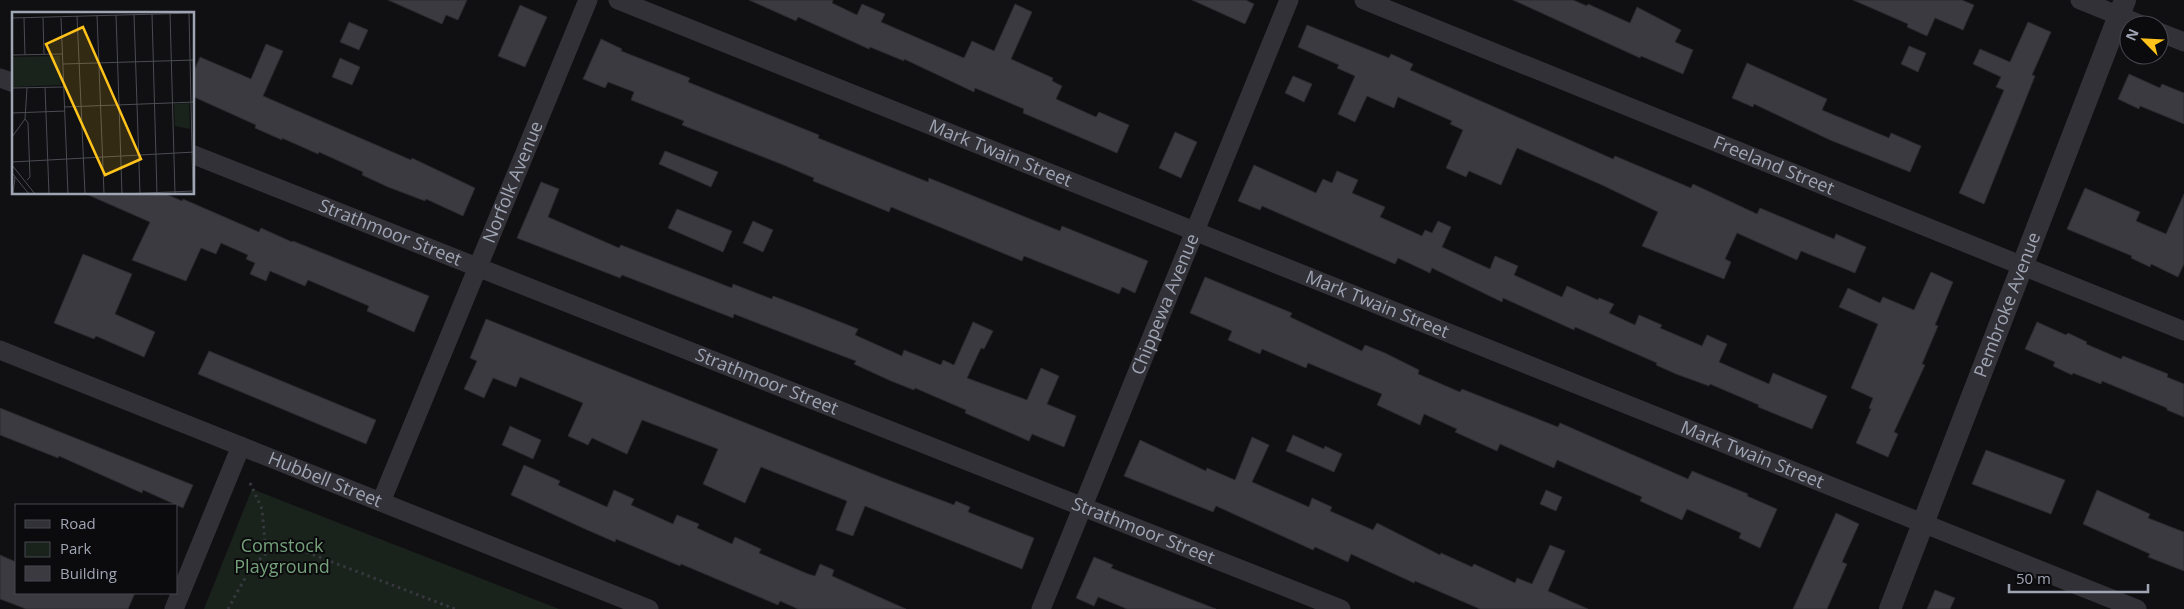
<svg xmlns="http://www.w3.org/2000/svg" width="2184" height="609" font-family="'Open Sans',sans-serif">
  <rect width="100%" height="100%" fill="#101012"/>
  <path fill="#1a221c" d="M252,489L559,609H204Z"/>
  <g fill="#3a3a40" stroke="#2a2a2e">
    <path d="M388,0H467L458,20L446,15L442,24Z"/>
    <path d="M749,0H833L832,3L857,15L862,4L885,14L881,22L964,58L972,41L994,51L1015,4L1032,12L1011,59L1053,78L1052,81L1062,86L1056,99L1096,117L1099,112L1129,125L1117,153L1023,113L1024,109L975,88L974,92L904,59V61L870,47L869,49L798,17L796,21Z"/>
    <path d="M1192,0H1246L1254,4L1245,24Z"/>
    <path d="M1513,0H1573L1587,6L1588,4L1630,23L1637,7L1681,30L1675,42L1693,50L1683,74L1641,56L1640,58Z"/>
    <path d="M1853,0H1962L1974,5L1963,30L1935,18L1927,36L1907,27L1908,24Z"/>
    <path d="M520,5L547,17L525,67L498,56Z"/>
    <path d="M349,22L368,30L359,50L340,42Z"/>
    <path d="M2028,22L2051,32L2032,75L2035,76L1984,204L1959,193L2004,90L1996,87L2001,77L1973,64L1980,49L2010,62Z"/>
    <path d="M1307,25L1389,58L1391,54L1413,64L1410,70L1613,159L1615,156L1691,188L1693,184L1757,214L1760,208L1834,239L1836,234L1866,247L1855,273L1801,251L1797,260L1737,233L1725,259L1731,262L1724,279L1642,246L1658,212L1602,185L1517,148L1501,185L1469,171L1466,177L1446,168L1463,130L1450,124L1452,121L1398,97L1394,108L1367,96L1355,122L1338,114L1355,76L1337,68L1339,65L1298,47Z"/>
    <path d="M601,39L622,49L621,51L690,78L688,82L819,135L818,138L928,182L929,178L1060,231L1062,226L1148,261L1135,293L1122,287L1119,294L1024,256L1022,261L891,207L889,212L813,181L814,178L781,164L682,125L684,121L631,100L634,92L608,82L605,88L583,79Z"/>
    <path d="M266,44L283,51L263,96L411,160L412,158L475,188L463,216L426,199L425,201L388,187L362,175L363,172L319,152L318,154L282,138V140L255,128L256,125L194,97V71L200,57L251,79Z"/>
    <path d="M1909,46L1926,53L1918,72L1901,64Z"/>
    <path d="M340,58L360,67L352,85L332,77Z"/>
    <path d="M1747,63L1827,99L1822,110L1889,138L1891,133L1921,146L1910,172L1830,140L1754,104L1753,107L1732,98Z"/>
    <path d="M2129,74L2160,88L2162,84L2184,93V124L2140,106L2139,109L2118,99Z"/>
    <path d="M1293,76L1312,84L1304,102L1285,93Z"/>
    <path d="M1175,132L1197,142L1181,178L1159,168Z"/>
    <path d="M665,151L718,172L711,187L659,164Z"/>
    <path d="M1254,165L1316,193L1323,179L1332,183L1337,171L1358,180L1352,193L1385,207L1380,217L1422,236L1425,230L1432,233L1438,221L1451,227L1442,247L1490,269L1495,256L1518,266L1514,275L1562,297L1567,286L1598,300L1599,298L1614,304L1609,313L1635,325L1639,315L1662,325L1660,328L1702,346L1707,335L1727,344L1719,362L1769,384L1773,373L1827,396L1812,429L1758,407L1759,405L1710,384L1709,386L1676,374L1656,365L1657,363L1575,327L1574,330L1503,298L1502,302L1432,268L1430,273L1398,258L1395,264L1262,206L1260,210L1238,201Z"/>
    <path d="M541,182L559,189L548,217L619,248L621,245L732,288L733,284L772,299L773,296L810,310L858,329L855,335L902,356L904,350L941,365L943,360L954,365L973,322L993,331L984,349L981,348L967,378L1027,400L1041,368L1059,376L1047,404L1076,416L1064,447L1032,434L1029,441L965,413L966,410L915,388L914,390L891,381L854,364L856,361L819,347L734,314L733,318L622,275L620,278L517,238Z"/>
    <path d="M2085,188L2140,212L2136,221L2166,234L2184,194V264L2178,277L2151,264L2150,267L2131,258L2132,256L2067,229Z"/>
    <path d="M86,194H166L182,201L183,199L259,232L261,228L292,242L293,241L429,296L414,332L367,311L369,306L308,280L305,286L270,271L266,281L250,274L255,263L246,259L248,255L221,243L216,254L201,248L186,281L132,260L150,222Z"/>
    <path d="M677,209L732,231L723,252L668,228Z"/>
    <path d="M753,221L773,230L763,252L743,243Z"/>
    <path d="M83,254L132,274L115,314L155,332L144,357L96,336L94,339L54,323Z"/>
    <path d="M1931,272L1953,282L1935,325L1938,326L1922,364L1925,365L1894,432L1898,434L1888,457L1856,443L1871,409L1869,408L1873,398L1851,388L1878,324L1839,307L1848,288L1880,303L1883,297L1914,310Z"/>
    <path d="M1205,277L1292,313L1290,317L1362,351L1365,345L1385,353L1419,370L1418,374L1460,392L1462,389L1558,427L1560,423L1688,479L1692,471L1748,494L1747,496L1777,509L1760,548L1739,538L1741,533L1687,509L1682,520L1640,501L1642,497L1557,460L1554,468L1500,444L1497,451L1455,432L1457,429L1424,414L1420,425L1377,405L1382,394L1308,363L1306,368L1262,349L1260,354L1228,340L1232,331L1190,313Z"/>
    <path d="M486,319L883,478L954,505L956,501L970,507L968,512L1034,538L1022,569L865,506L853,536L836,530L847,501L761,467L745,503L703,484L718,449L642,420L627,454L592,438L588,445L568,436L583,403L520,377L516,387L493,378L484,398L464,389L477,361L470,358Z"/>
    <path d="M2037,322L2066,335L2068,333L2087,342L2086,344L2121,359L2123,356L2168,374L2167,377L2184,384V417L2167,410V408L2102,381L2101,384L2073,373L2072,375L2053,366L2055,362L2025,349Z"/>
    <path d="M209,351L376,420L366,444L198,374Z"/>
    <path d="M0,408L193,485L183,508L143,490L142,493L59,456L58,458L0,435Z"/>
    <path d="M510,426L541,440L533,459L502,445Z"/>
    <path d="M1293,435L1324,449L1325,446L1342,454L1334,472L1286,451Z"/>
    <path d="M1252,437L1269,445L1252,482L1309,507L1312,498L1332,507L1330,511L1373,530L1377,523L1440,555L1441,553L1472,567L1474,564L1515,583L1517,578L1532,584L1550,545L1565,551L1548,591L1588,609H1480L1415,581L1414,583L1351,554L1348,562L1315,547L1313,550L1216,506L1213,512L1124,476L1140,440L1206,471L1207,468L1235,480Z"/>
    <path d="M1986,450L2065,480L2051,514L1972,484Z"/>
    <path d="M524,465L560,481L558,485L607,507L614,490L634,499L631,505L673,524L677,515L699,524L697,528L732,544L735,537L761,549L759,553L808,574L815,576L820,564L834,570L832,576L906,609H798L780,601L778,605L681,564L680,566L616,539L615,542L585,529L511,495Z"/>
    <path d="M1546,490L1562,497L1556,511L1540,504Z"/>
    <path d="M2097,490L2150,514L2148,518L2184,532V571L2148,557L2150,554L2083,524Z"/>
    <path d="M1836,513L1859,524L1842,562L1847,564L1827,609H1793Z"/>
    <path d="M0,555L16,562V593H135L128,609H26L0,599Z"/>
    <path d="M1094,557L1113,565L1111,568L1216,609H1127L1098,597L1094,606L1076,598Z"/>
    <path d="M1935,590L1955,598L1950,609H1927Z"/>
  </g>
  <g fill="none" stroke-linecap="round" stroke-linejoin="round">
    <g stroke="#37383e" stroke-width="3" stroke-dasharray="2.5 4" stroke-linecap="butt">
      <path d="M250,483L262,509L266,554"/>
      <path d="M228,609C240,588 258,545 287,547C293,548 300,551 306,552L455,609"/>
    </g>
    <g stroke="#313137" stroke-width="19">
      <path id="s1" d="M618,0L2137,609"/>
      <path id="s2" d="M1364,0L2184,331"/>
      <path d="M2080,0L2142,25"/>
      <path d="M2159,32L2184,42"/>
      <path d="M0,78L14,83"/>
      <path id="s3" d="M194,155L1341,609"/>
      <path id="s4" d="M0,350L649,609"/>
      <path id="s5" d="M381,502L588,0"/>
      <path d="M174,609L241,446"/>
      <path id="s6" d="M1041,609L1289,0"/>
    </g>
    <path stroke="#313137" stroke-width="22" id="s7" d="M1890,609L2125,0"/>
  </g>
  <g text-anchor="middle" stroke-width="4" stroke-linejoin="round" paint-order="stroke">
    <g font-size="18" fill="#a0a5b4" stroke="#0b0b0d">
      <text dy="6" stroke="none"><textPath href="#s1" startOffset="412">Mark Twain Street</textPath></text>
      <text dy="6" stroke="none"><textPath href="#s2" startOffset="442">Freeland Street</textPath></text>
      <text dy="6" stroke="none"><textPath href="#s5" startOffset="346">Norfolk Avenue</textPath></text>
      <text dy="6" stroke="none"><textPath href="#s3" startOffset="211">Strathmoor Street</textPath></text>
      <text dy="6" stroke="none"><textPath href="#s1" startOffset="818">Mark Twain Street</textPath></text>
      <text dy="6" stroke="none"><textPath href="#s6" startOffset="329">Chippewa Avenue</textPath></text>
      <text dy="6" stroke="none"><textPath href="#s7" startOffset="326">Pembroke Avenue</textPath></text>
      <text dy="6" stroke="none"><textPath href="#s3" startOffset="616">Strathmoor Street</textPath></text>
      <text dy="6" stroke="none"><textPath href="#s1" startOffset="1222">Mark Twain Street</textPath></text>
      <text dy="6" stroke="none"><textPath href="#s4" startOffset="350">Hubbell Street</textPath></text>
      <text dy="6" stroke="none"><textPath href="#s3" startOffset="1021">Strathmoor Street</textPath></text>
    </g>
    <g font-size="18" fill="#75a17b" stroke="#0b0b0d">
      <text x="282" y="552">Comstock<tspan x="282" dy="21">Playground</tspan></text>
    </g>
  </g>
  <g transform="translate(12 12)">
    <rect width="182" height="182" fill="#101012"/>
    <path d="M48,44L49,73L0,75V45ZM177,91L178,117L163,114L162,92Z" fill="#1a221c"/>
    <path fill="none" stroke="#4a4c53" stroke-width="1" d="M158,1L163,182M177,1L181,182M140,2L145,182M85,3L92,182M104,3L110,182M122,3L128,182M65,4L73,182M0,6L183,1M12,6L13,43M31,6L32,42M49,6L56,182M0,43L50,42M51,52L183,48M33,75L37,182M0,76L52,75M15,76L13,107L16,111L18,165L15,168M52,95L183,90M0,101L53,99M0,125L13,107M0,150L183,140M0,153L23,182M0,161L17,182M1,182L3,165M109,182L182,179"/>
    <path fill="#ffc31b" fill-opacity="0.15" stroke="#ffc31b" stroke-width="2.5" d="M71,15L129,147L93,163L34,32Z"/>
    <rect width="182" height="182" fill="none" stroke="#a0a5b4" stroke-width="2.5"/>
  </g>
  <rect x="15" y="504" width="162" height="90" fill="#0b0b0d" stroke="#474950"/>
  <rect x="25" y="520" width="25" height="8" fill="#313137" stroke="#474950"/>
  <text x="60" y="529" font-size="15" fill="#a0a5b4">Road</text>
  <rect x="25" y="542" width="25" height="15" fill="#1a221c" stroke="#474950"/>
  <text x="60" y="554" font-size="15" fill="#a0a5b4">Park</text>
  <rect x="25" y="566" width="25" height="15" fill="#3a3a40" stroke="#474950"/>
  <text x="60" y="579" font-size="15" fill="#a0a5b4">Building</text>
  <g transform="translate(2144 40) rotate(294)"><circle r="24" fill="#0b0b0d" stroke="#474950"/>
  <path d="M0-4L9 19L0 12L-9 19Z" fill="#ffc31b"/>
  <text y="-8" font-size="14" font-weight="bold" text-anchor="middle" fill="#a0a5b4">N</text>
  </g>
  <path d="M2009 584v8h139v-8" fill="none" stroke="#a0a5b4" stroke-width="2.5"/>
  <text x="2016" y="584" font-size="15" fill="#a0a5b4" stroke="#0b0b0d" stroke-width="4" paint-order="stroke">50 m</text>
</svg>
